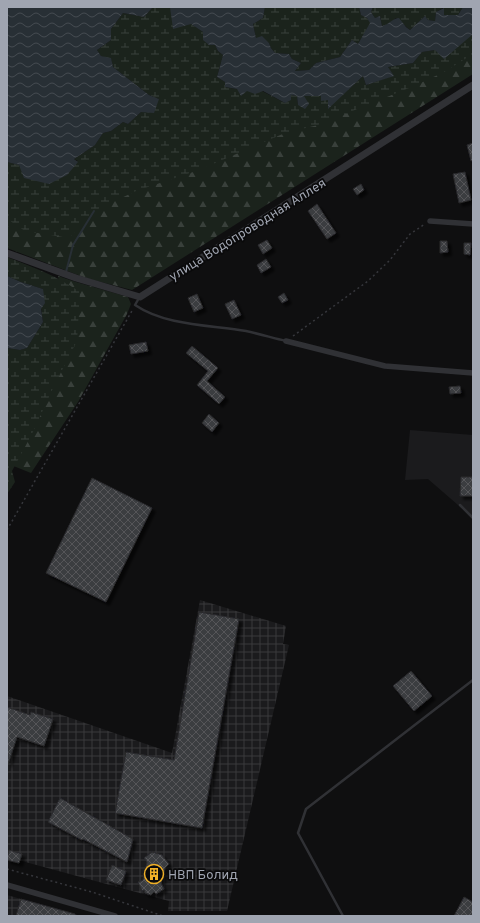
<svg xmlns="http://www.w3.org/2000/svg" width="480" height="923" font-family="Overpass,sans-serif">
  <defs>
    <pattern id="industrial-grid" width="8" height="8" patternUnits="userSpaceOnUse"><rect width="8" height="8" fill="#1b1b1d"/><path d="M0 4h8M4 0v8" fill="none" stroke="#39393b"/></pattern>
    <pattern id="forest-firs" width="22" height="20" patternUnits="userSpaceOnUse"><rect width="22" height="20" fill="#1b231c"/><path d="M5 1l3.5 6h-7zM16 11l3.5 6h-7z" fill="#39403b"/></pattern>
    <pattern id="wetland-marsh" width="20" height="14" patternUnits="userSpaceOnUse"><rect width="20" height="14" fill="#1b231c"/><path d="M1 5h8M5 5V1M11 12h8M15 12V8" fill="none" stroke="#39403b"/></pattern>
    <pattern id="water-waves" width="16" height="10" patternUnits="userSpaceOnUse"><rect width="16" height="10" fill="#282f35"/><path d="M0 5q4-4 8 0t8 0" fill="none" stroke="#444a50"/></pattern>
    <pattern id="building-cross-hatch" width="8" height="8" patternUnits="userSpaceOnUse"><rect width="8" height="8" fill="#3b3c40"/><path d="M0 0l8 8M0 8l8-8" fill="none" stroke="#545559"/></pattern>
    <filter id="shadow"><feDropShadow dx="3.5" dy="3.5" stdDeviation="1" flood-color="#0009"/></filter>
  </defs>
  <rect width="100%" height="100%" fill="#0f0f10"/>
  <path fill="#1b1b1d" d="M410,430L473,435V518L428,479L405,480Z"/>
  <g fill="url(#industrial-grid)">
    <path d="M200,600L286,626L283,644L289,645L227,911H168L169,901L7,857V696L172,753Z"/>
    <path d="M7,895L21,899L81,916H7Z"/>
  </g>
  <g fill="url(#forest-firs)">
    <path d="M473,47V74L132,290L86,278L7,248V208L119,175Z"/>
    <path d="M58,276L76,282L128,297L131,304L127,314L78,402L31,473L11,465L66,332Z"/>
  </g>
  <g fill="url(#wetland-marsh)">
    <path d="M153,7H170L172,11L203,32L204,40L209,45H215L218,51L223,55L217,77L225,82V87L247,91H262L285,103L291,95L297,96L298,105L303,96H321L328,100V108L363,76L366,85L393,76L388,67L413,63L422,52L435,50L473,34V54L444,72L414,86L318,125L285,133L199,170L136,191L94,211L69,238L25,231L7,219V162L19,165L78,161L74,159L95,145L103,133L111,131L123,122L128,124L141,112L159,99L149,95L113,67L111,59L101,56L97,50L111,40V29L123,13L144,17Z"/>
    <path d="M265,7H359L361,15L367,18L371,23L358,44L352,40L340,57L316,63L309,70L295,71L301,63L292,59L289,54L275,53L271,48L269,43L256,38L253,24L263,18Z"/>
    <path d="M373,7H463L458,15H444L443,8L436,12L435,21L428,20L425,16L410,30L396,18L389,24L382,26L380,16L375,18L371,12Z"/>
    <path d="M7,257C35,268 55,275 80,292L77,341L54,386L32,434L12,471L15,482L7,494V348L20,350L27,348L43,322L41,308L43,289L21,282L7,276Z"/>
  </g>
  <g fill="url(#water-waves)">
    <path d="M7,7H153L144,17L123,13L111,29V40L97,50L101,56L111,58L113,67L149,95L159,99L154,113L141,112L128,124L123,122L111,131L103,133L95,145L74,159L78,162L67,175L49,184L24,178L19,165L7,162Z"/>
    <path d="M170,7H265L263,18L253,24L256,38L262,36L269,43L271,48L275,53L289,54L292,59L301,63L295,71L309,70L316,63L340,57L352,40L358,44L370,23L367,18L361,15L359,7H373L371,12L375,18L380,16L382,26C390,24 393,18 399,18L406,27L410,30L425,16L428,20L435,21L436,12L444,8V15H458L463,7H473V34L444,59L435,50L422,52L413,63L388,67L394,76L366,85L363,76L328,109V100L321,101V96H304L309,104L305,109L298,105L297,96L291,95V100L285,103L263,91L255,94L247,91L241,96L237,89L225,87V82L217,77L223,55L218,51L215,45H209L203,40V32L191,24L173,29Z"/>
    <path d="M7,276L21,282L43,289L45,303L41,309L43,322L27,348L20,350L7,348Z"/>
  </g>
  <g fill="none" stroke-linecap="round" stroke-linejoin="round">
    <path stroke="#282f35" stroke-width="2" d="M66,272L73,245L94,211"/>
  </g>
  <g fill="url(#building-cross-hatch)" stroke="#29292c" filter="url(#shadow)">
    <path d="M473,143V160L471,161L467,145Z"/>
    <path d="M465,172L471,200L459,203L453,174Z"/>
    <path d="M361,184L364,190L357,195L353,189Z"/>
    <path d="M317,204L336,233L327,239L308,211Z"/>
    <path d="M267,240L272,248L263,254L258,245Z"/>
    <path d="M440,241H447L448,252L440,253Z"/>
    <path d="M464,243H471L470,255L464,254Z"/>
    <path d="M266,259L271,267L261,273L257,265Z"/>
    <path d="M284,293L288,300L282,303L278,297Z"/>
    <path d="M197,294L203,308L194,312L188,298Z"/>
    <path d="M234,300L241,315L232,319L225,304Z"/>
    <path d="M146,342L148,351L131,354L129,345Z"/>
    <path d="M192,346L218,368L207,381L225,397L219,404L197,385L208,371L186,353Z"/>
    <path d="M460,386L461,393L450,394L449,387Z"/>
    <path d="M209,414L219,423L212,432L202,423Z"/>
    <path d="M461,477H473V496H460Z"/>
    <path d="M92,478L152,508L106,602L46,573Z"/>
    <path d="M199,612L239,619L202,828L115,813L126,752L174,760Z"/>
    <path d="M411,671L432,696L414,711L393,686Z"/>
    <path d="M7,707L30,715L31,712L53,719L44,746L17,737L8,764Z"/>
    <path d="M60,798L133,839L127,862L83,839L82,840L48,822Z"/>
    <path d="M9,850L22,854L19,863L7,860Z"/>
    <path d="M152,852L162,855L169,864L165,868L161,883L164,889L156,894L154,892L151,895L145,893L144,890L142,891L138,882L143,880L147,862L144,858Z"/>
    <path d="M112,865L126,871L121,885L106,880Z"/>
    <path d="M464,897L473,902V916H454Z"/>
    <path d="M21,899L75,914V916H16Z"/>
  </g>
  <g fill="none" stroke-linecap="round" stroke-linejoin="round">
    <g stroke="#36373c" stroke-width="1.5" stroke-dasharray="2 3" stroke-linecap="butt">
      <path d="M293,336L368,281L390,260L410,234L425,224"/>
      <path d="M7,530L133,309"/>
      <path d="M7,869L92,892L163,916"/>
    </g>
    <g stroke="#303135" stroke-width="2.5">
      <path d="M139,298L135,305C166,326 211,325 246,331C260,334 273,338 286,341"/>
      <path d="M460,505L473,518"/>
      <path d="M343,916L298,833L306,809L473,680"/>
    </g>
    <g stroke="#303135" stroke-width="5.5">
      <path d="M430,221L473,224"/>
      <path d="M286,341L385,366L473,373"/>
      <path d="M7,885L115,916"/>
    </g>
    <path stroke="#303135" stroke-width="7" d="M7,253L76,278L140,297L473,85"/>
  </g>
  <defs>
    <symbol id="building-ring" viewBox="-11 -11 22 22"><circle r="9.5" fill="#0a0a0b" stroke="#f0b027" stroke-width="1.5"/><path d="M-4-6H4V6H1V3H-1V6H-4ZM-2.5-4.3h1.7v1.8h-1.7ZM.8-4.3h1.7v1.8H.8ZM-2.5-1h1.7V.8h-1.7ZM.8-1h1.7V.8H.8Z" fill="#f0b027"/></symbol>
  </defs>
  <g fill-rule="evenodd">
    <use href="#building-ring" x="143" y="863" width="22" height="22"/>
  </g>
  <g text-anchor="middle" stroke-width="3.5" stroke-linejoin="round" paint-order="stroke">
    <g font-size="13" fill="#a0a5b1" stroke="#0a0a0b">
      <text transform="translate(247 229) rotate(-32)" y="5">улица Водопроводная Аллея</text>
    </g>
    <g font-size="13" fill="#a0a5b1" stroke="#0a0a0b" text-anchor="start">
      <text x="168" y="879">НВП Болид</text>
    </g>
  </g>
  <rect width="480" height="923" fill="none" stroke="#a0a5b1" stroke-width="16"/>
</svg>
